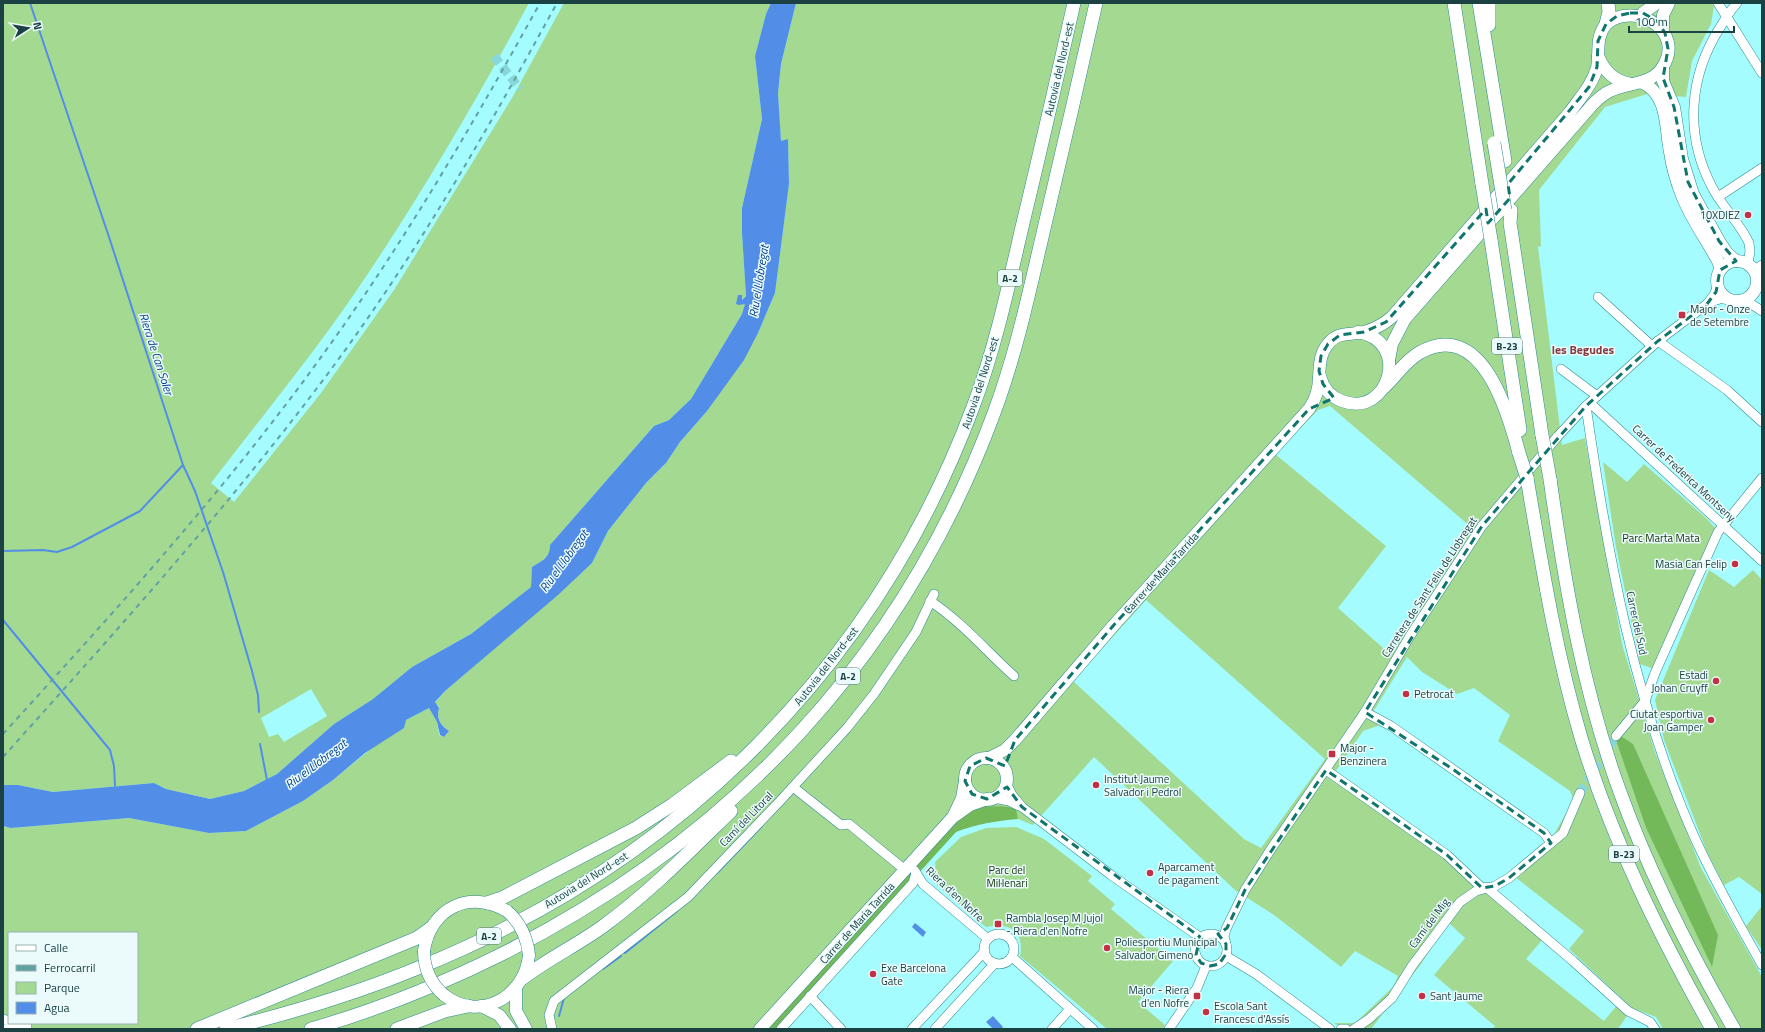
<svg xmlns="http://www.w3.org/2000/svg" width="1765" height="1032" font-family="'Titillium Web',sans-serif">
  <rect width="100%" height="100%" fill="#a4fcfe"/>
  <g fill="#a4d992" fill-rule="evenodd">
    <path d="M3,3H529C478,97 425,189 365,278C318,349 263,415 211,483L234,502L321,393L394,290L512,98L564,3H771L766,14L755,56L762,119L742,208V233L746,296L736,304H746L742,314L691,399L669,420L654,426L550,545C550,558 542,561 532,567L531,587L471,634L412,667L373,699L334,724L277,774L244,791L210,799L166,789L154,783L53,792L18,785H3ZM311,689L327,716L284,742L278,734L269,737L261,718Z"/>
    <path d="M796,3H1711L1714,6L1711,24L1692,61L1686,97L1647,94L1605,107L1539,190L1541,246L1538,247L1562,445L1585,438L1622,644L1655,752L1701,868L1762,977V1029H1663L1656,1017L1632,1008L1569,949L1584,931L1515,877L1489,893L1542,940L1526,959L1604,1021L1617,1005L1629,1013L1618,1029H1493L1495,1026L1434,975L1465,938L1448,922L1421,964L1371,1029H1343L1334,1023H1355L1393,987L1398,976L1355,951L1341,967L1274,915L1235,890L1094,757L1033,825L1018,819L1016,810C1002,805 991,808 976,805L766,1029H3V826L11,828L129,818L209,833L246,831L303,801L333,780L406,720L429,708L437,722L439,735L444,737L449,731C440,725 436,718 439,707L435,703L445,691L592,563L608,531L646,483L666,463L680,442L707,411L758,333L775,293L789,184L788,139L781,142L778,93L781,64ZM1330,406L1472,528L1391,655L1338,608L1386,546L1275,454L1318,410ZM1146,600L1325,759L1261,848L1244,839L1073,681ZM1407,657L1422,672L1457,694L1474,688L1510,715L1498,741L1570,791L1574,800L1554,834L1547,843L1494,884H1480L1334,774L1363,731L1383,724L1373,712ZM1614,731L1712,966L1646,828ZM9,933H137V1023H9Z"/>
    <path d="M1603,462L1627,482L1644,464L1706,518L1715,528L1654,669L1640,664L1616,547Z"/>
    <path d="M1709,570L1734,587L1753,570L1762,580V894L1739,877L1724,885L1707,852L1664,740L1655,700Z"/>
    <path d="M1016,827L1044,839L1092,876L1088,881L1115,904L1111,909L1173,961L1138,1002L1165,1025L1163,1029H1107L1020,956C1025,932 1009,921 986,927L937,885L935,862L961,837L986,828Z"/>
    <path d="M1762,906V950L1746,926Z"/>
  </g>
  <g fill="#73b95a">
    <path d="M1613,731L1633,744L1718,935L1712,967L1646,828Z"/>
    <path d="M976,805C992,808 1001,804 1016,809L1018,819C996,821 976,824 956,832L777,1029H766L964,812Z"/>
  </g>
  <g fill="#528ee7">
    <path d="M771,3H796L781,64L778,93L781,141L788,139L789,184L775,293L758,333L744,360L707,411L680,442L666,463L646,483L608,531L592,563L558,595L445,691L435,702L439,708C436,718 440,725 449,731L444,737L440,735L437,722L429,708L406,720L404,728L365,753L333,780L303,801L246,831L209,833L129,818L11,828L3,826V785H18L53,792L154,783L166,789L210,799L244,791L277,774L334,724L373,699L412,667L471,634L531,587L532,567C542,561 550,558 550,545L654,426L669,420L691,399L742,314L745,304L739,305L736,304L738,295H742V300L746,296L742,233V208L762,119L755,56L766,14Z"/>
    <path d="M915,923L926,932L923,937L912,927Z"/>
    <path d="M993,1016L1003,1027L1001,1029H993L986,1022Z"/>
  </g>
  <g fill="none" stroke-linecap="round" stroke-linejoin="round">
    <g stroke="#528ee7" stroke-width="2">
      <path d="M30,3L109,237L183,465L195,491L223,572L252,671L258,695L259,712"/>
      <path d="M3,551L43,550L57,552L72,547L140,511L183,465"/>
      <path d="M3,620L110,750L114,766L115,786"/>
      <path d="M260,744L267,780"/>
      <path d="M717,873L762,826"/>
      <path d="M625,953L677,911"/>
      <path d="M603,969L621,956"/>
      <path d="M559,1016L564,998"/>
    </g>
    <g stroke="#89d7d9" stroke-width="9" stroke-dasharray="9 4.5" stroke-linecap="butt">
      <path d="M494,56L520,89"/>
      <path d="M1580,793L1616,736"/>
    </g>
    <defs>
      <g id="minor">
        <path d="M1718,3L1762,73"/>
        <path d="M1737,3C1731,9 1726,18 1721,26C1689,75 1684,134 1712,187C1722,207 1740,223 1749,243L1750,251L1748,264"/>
        <path d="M1718,197L1762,168"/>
        <path d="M1754,270L1762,265"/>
        <path d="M1598,297L1652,346"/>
        <path d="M1745,300L1762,311"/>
        <path d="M1708,303L1725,297"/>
        <path d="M1658,341L1727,390L1762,422"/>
        <path d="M1561,369L1597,396"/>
        <path d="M1590,403L1762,561"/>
        <path d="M1586,406C1607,552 1633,698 1693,834C1713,879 1738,922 1762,965"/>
        <path d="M930,601C962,622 986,651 1014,676"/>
        <path d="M1365,712L1391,726L1544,833L1551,843"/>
        <path d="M1616,736L1645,701L1655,673L1718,532L1762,478"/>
        <path d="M1326,770L1447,855L1482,888"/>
        <path d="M1006,783L1012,795L1022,807L1111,875L1201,938"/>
        <path d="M793,787L841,825L849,824L905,870"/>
        <path d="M994,798L1009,801L1019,806"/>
        <path d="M915,871L923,884L988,939"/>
        <path d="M1486,887L1573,961L1628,1011L1650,1022L1655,1029"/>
        <circle cx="1211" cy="950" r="16"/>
        <circle cx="999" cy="949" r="15"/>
        <path d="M1226,944L1224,936L1226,929L1245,890L1271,849L1365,712L1410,636L1482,526L1558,436L1586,406L1658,341L1707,304L1714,295L1718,286"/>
        <path d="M1226,956L1256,974L1330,1029"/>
        <path d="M1012,957L1093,1029"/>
        <path d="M810,996L841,1029"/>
        <path d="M3,1019L9,1021"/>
        <path d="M4,1029L27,1027"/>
        <path d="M552,1029L549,1015L554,1001L688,897L780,801L847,728L874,694L916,632L934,594"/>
        <path d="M781,1029L913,883L916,873"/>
        <path d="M912,1029L985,951"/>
        <path d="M935,1029L995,963"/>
        <path d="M1052,1029L1070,1009"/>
        <path d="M1169,1029L1197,988L1206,966"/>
        <path d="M1341,1029H1346"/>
        <path d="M1354,1029L1369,1019L1392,998L1412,966L1460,902L1476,891L1495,886L1509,878L1563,833L1580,793"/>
      </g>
      <g id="major">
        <path d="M1643,13L1657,3"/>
        <path d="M1663,28V15L1669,3"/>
        <path d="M1598,56C1605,72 1614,81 1631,84"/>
        <path d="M1663,67V81L1674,107L1682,159L1693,194L1719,241L1727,253L1736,261"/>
        <path d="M1641,82C1669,94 1665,128 1670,152C1672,166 1676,180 1681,193C1690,218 1707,240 1719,263L1720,270"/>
        <circle cx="1737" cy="281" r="20"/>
        <path d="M1320,376C1323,388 1331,397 1342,401C1389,419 1412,341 1358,332"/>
        <path d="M989,758L1005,750L1015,740L1113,626L1309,409C1316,399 1319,390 1319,377C1320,367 1319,359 1324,350C1335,330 1347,336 1364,332C1375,329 1384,324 1392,317L1570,112C1580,98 1592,85 1597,68C1600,52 1595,38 1606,24C1635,0 1687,31 1662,68C1650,86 1627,82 1610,91C1603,94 1598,99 1593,104L1405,319L1392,344L1389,360"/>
        <circle cx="986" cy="779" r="21"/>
        <path d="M954,815L962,798L965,781"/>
        <path d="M424,951C430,908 470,889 507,911"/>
        <path d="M516,988V1011L526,1029"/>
        <path d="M444,995C479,1023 525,997 529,955"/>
        <path d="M481,1006L499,1015L510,1029"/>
        <path d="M760,1029L953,817L970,805L987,799"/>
      </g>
      <g id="highway">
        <path d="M1454,3L1482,184"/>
        <path d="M1479,3L1505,161"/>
        <path d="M1606,24L1609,12L1608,3"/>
        <path d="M1489,25V3"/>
        <path d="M1511,210L1510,223L1542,435"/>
        <path d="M1491,240L1520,430"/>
        <path d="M1384,387C1396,376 1404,362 1419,353C1481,317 1508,411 1519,453"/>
        <path d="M1527,478C1542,566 1556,654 1582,741C1613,842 1660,936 1712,1029"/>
        <path d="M1550,479C1565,585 1583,691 1620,792C1650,875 1690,953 1734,1029"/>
        <path d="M487,903L502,898L636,828L672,805L731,761"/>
        <path d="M523,978C548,959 577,945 602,927C649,893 690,851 731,811"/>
        <path d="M197,1029L417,938L431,928"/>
        <path d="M226,1029C291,1013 355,994 418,968C676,864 875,669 973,407C995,349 1008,288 1022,227C1040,153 1057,78 1074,3"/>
        <path d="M311,1029C377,1010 442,984 504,953C735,836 904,656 994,413C1016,354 1029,293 1043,233C1061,156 1079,80 1096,3"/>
        <path d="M397,1029L445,1011L468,1006"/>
      </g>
    </defs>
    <use href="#minor" stroke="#2d8a8d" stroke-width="10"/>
    <use href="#major" stroke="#2d8a8d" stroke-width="13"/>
    <use href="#highway" stroke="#2d8a8d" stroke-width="14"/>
    <use href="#minor" stroke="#fff" stroke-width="9"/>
    <use href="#major" stroke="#fff" stroke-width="12"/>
    <use href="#highway" stroke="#fff" stroke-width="13"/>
    <g stroke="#62a1a3" stroke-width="2" stroke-dasharray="5 5" stroke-linecap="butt">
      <path d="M3,734C115,611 227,488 324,353C405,241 473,124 540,3"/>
      <path d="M3,757C118,629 233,502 335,364C419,250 489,127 557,3"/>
    </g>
    <defs>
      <g id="major-bridge">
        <path d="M507,911C521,923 527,937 529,955"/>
        <path d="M424,951C424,969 430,983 444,995"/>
      </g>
      <g id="highway-bridge">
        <path d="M1494,143L1505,210"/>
        <path d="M1482,184L1491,240"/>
        <path d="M1542,435L1550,479"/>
        <path d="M1519,453L1527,478"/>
      </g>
    </defs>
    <use href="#major-bridge" stroke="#2d8a8d" stroke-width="13" stroke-linecap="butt"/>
    <use href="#highway-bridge" stroke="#2d8a8d" stroke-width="14" stroke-linecap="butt"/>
    <use href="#major-bridge" stroke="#fff" stroke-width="12"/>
    <use href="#highway-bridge" stroke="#fff" stroke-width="13"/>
  </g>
  <path fill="none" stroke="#0f766e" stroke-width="3" stroke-dasharray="8 5" stroke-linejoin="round" d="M1630,13H1643L1658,22L1665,33L1668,49L1663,78L1674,107L1688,182L1719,241L1736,261L1720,270L1716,292L1707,304L1658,341L1586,406L1482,526L1365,712L1454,770L1544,833L1551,843L1509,878L1495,886L1482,888L1447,855L1326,770L1245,890L1227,928L1218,934L1226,944V954L1219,964L1210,966L1201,963L1196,955L1200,937L1022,807L1007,787L987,799L972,794L965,781L970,766L986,758L1005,766L1015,740L1113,626L1309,409L1334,398L1323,384L1319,371L1321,356L1328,344L1340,335L1364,332L1386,322L1486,209L1488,223L1510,198L1508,184L1589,87L1597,67L1598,41L1606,24L1617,16Z"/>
  <g fill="#c13045" stroke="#ebfbfb" stroke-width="1.5">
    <circle cx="1748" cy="215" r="4"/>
    <rect x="1678" y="311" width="8" height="8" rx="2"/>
    <circle cx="1735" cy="564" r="4"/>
    <circle cx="1716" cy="681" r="4"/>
    <circle cx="1406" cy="694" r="4"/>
    <circle cx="1711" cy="720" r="4"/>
    <rect x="1328" y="750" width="8" height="8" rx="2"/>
    <circle cx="1096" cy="785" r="4"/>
    <circle cx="1150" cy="873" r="4"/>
    <rect x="994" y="920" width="8" height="8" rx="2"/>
    <circle cx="1107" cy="948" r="4"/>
    <circle cx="873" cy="974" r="4"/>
    <rect x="1193" y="992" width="8" height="8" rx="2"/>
    <circle cx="1422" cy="996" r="4"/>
    <circle cx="1206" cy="1012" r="4"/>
  </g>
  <g text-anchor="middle" stroke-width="3" stroke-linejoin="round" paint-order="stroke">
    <g fill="#ebfbfb" stroke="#5a797a" stroke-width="1">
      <rect x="998" y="270" width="24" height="16" rx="3"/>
      <rect x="1492" y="338" width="30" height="16" rx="3"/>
      <rect x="836" y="668" width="24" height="16" rx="3"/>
      <rect x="1609" y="846" width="30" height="16" rx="3"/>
      <rect x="477" y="928" width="24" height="16" rx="3"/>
    </g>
    <g font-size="10" font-weight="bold" fill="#1c4143">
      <text x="1010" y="282">A-2</text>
      <text x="1507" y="350">B-23</text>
      <text x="848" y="680">A-2</text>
      <text x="1624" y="858">B-23</text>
      <text x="489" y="940">A-2</text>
    </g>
    <g font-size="11" fill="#1c4143" stroke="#ebfbfb">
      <text transform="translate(1059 69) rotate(-77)" y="4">Autovia del Nord-est</text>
      <text transform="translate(980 383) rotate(-72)" y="4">Autovia del Nord-est</text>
      <text transform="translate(1684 473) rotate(43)" y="4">Carrer de Frederica Montseny</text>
      <text transform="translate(1161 573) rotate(-48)" y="4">Carrer de Maria Tarrida</text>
      <text transform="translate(1429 587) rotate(-57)" y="4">Carretera de Sant Feliu de Llobregat</text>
      <text transform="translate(1637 623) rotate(78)" y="4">Carrer del Sud</text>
      <text transform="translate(826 666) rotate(-52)" y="4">Autovia del Nord-est</text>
      <text transform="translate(746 819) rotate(-46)" y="4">Camí del Litoral</text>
      <text transform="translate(586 880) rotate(-32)" y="4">Autovia del Nord-est</text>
      <text transform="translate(955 894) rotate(43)" y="4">Riera d'en Nofre</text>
      <text transform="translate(857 923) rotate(-48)" y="4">Carrer de Maria Tarrida</text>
      <text transform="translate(1429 923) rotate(-53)" y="4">Camí del Mig</text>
    </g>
    <g font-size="11" fill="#1c4143" stroke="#ebfbfb" text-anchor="start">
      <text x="1740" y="219" text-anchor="end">10XDIEZ</text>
      <text x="1690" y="313">Major - Onze<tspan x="1690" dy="13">de Setembre</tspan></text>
      <text x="1727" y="568" text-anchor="end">Masia Can Felip</text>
      <text x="1708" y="679" text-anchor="end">Estadi<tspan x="1708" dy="13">Johan Cruyff</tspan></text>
      <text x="1414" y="698">Petrocat</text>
      <text x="1703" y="718" text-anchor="end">Ciutat esportiva<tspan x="1703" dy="13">Joan Gamper</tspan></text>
      <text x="1340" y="752">Major -<tspan x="1340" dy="13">Benzinera</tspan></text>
      <text x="1104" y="783">Institut Jaume<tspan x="1104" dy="13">Salvador i Pedrol</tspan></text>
      <text x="1158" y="871">Aparcament<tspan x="1158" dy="13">de pagament</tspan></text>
      <text x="1006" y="922">Rambla Josep M Jujol<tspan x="1006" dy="13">- Riera d'en Nofre</tspan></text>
      <text x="1115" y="946">Poliesportiu Municipal<tspan x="1115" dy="13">Salvador Gimeno</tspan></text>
      <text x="881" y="972">Exe Barcelona<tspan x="881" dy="13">Gate</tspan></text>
      <text x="1189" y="994" text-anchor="end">Major - Riera<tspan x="1189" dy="13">d'en Nofre</tspan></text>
      <text x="1430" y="1000">Sant Jaume</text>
      <text x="1214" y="1010">Escola Sant<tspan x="1214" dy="13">Francesc d'Assís</tspan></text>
    </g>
    <g font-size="11" fill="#16320c" stroke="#ebfbfb">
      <text x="1661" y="542">Parc Marta Mata</text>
      <text x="1007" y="874">Parc del<tspan x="1007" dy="13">Mil·lenari</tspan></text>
    </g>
    <g font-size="12" font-style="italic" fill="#02408e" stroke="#ebfbfb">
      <text transform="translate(759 281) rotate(-81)" y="4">Riu el Llobregat</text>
      <text transform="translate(156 354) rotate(72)" y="4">Riera de Can Soler</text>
      <text transform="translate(564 561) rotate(-54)" y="4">Riu el Llobregat</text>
      <text transform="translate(316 764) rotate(-37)" y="4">Riu el Llobregat</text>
    </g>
    <g font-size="12" font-weight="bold" fill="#863d41" stroke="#ebfbfb">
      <text x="1583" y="354">les Begudes</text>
    </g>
  </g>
  <rect width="1765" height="1032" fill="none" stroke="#1c4143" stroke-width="8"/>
  <rect x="8" y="932" width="130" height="92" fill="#ebfbfb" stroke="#98b1b1"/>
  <rect x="16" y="945" width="20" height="6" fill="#ffffff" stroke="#98b1b1"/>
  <text x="44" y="952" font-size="12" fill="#1c4143">Calle</text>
  <rect x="16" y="965" width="20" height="6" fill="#62a1a3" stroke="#98b1b1"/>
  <text x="44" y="972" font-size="12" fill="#1c4143">Ferrocarril</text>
  <rect x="16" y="982" width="20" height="12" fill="#a4d992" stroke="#98b1b1"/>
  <text x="44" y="992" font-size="12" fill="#1c4143">Parque</text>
  <rect x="16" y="1002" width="20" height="12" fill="#528ee7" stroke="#98b1b1"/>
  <text x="44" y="1012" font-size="12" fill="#1c4143">Agua</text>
  <g transform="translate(28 28) rotate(78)" stroke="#ebfbfb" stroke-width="3" paint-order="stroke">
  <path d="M0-3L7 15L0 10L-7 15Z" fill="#1c4143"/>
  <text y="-6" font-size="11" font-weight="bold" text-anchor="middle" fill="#1c4143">N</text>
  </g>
  <path d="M1629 26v6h105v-6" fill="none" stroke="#1c4143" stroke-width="2"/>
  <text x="1635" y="26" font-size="12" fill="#1c4143" stroke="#ebfbfb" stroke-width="3" paint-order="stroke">100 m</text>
</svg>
